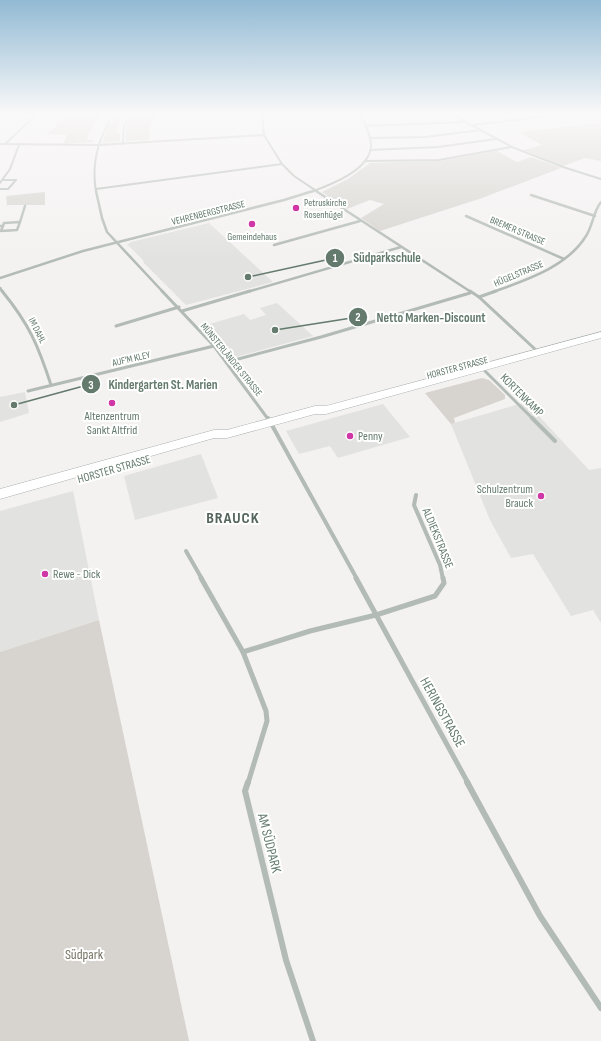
<svg xmlns="http://www.w3.org/2000/svg" width="601" height="1041" font-family="'Sofia Sans Condensed',sans-serif">
  <rect width="100%" height="100%" fill="#f4f1f1"/>
  <g fill="#e2e2e0">
    <path d="M209,223L273,282L186,305L144,263L143,260L131,248L127,245L131,242Z"/>
    <path d="M277,303L313,336L236,357H231L203,326L244,314L250,320L266,315L260,308Z"/>
    <path d="M25,392L29,413L0,422V397Z"/>
    <path d="M526,402L589,470L601,468V623L593,610L571,616L533,554L511,558L490,520L451,424Z"/>
    <path d="M383,404L410,437L338,458L330,446L299,454L286,431Z"/>
    <path d="M201,454L218,498L135,520L124,476Z"/>
    <path d="M73,491L99,620L0,652V511Z"/>
  </g>
  <g fill="#d7d4cf">
    <path d="M68,113H103C95,122 89,129 87,140H94L93,142L63,144L67,135L48,134Z"/>
    <path d="M118,113H125L124,119H120L116,133H120V141L102,143L108,127Z"/>
    <path d="M130,113H159L150,127L149,140L126,141V125Z"/>
    <path d="M601,123V161L585,158L563,166L523,150L542,145L518,132Z"/>
    <path d="M497,151L517,162L531,157L561,168L482,198L380,231L361,218L384,204L370,200L347,209L322,192L348,179L370,163L440,161Z"/>
    <path d="M45,192V205H7L6,196Z"/>
    <path d="M482,378L489,380L505,395V399L454,418L455,423L451,424L425,393Z"/>
    <path d="M99,620L189,1041H0V652Z"/>
  </g>
  <g fill="none" stroke-linecap="round" stroke-linejoin="round">
    <defs>
      <path id="secondary" d="M601,332V338L326,414H315L227,438H214L0,499V489L214,430H227L315,406H326Z"/>
    </defs>
    <use href="#secondary" stroke="#a8b2ad" stroke-width="1"/>
    <g stroke="#b3bbb6" stroke-width="2">
      <path d="M262,113L264,135L282,164L294,176L318,192"/>
      <path d="M454,113L460,119L512,147L563,167L601,179"/>
      <path d="M473,125L570,113"/>
      <path d="M365,126L464,122"/>
      <path d="M370,138L425,137L481,130"/>
      <path d="M123,143L124,126L129,113"/>
      <path d="M0,144L98,145L264,135"/>
      <path d="M5,144L38,113"/>
      <path d="M371,150L438,147L496,139"/>
      <path d="M365,161L439,160L511,147"/>
      <path d="M0,183L10,169L19,145"/>
      <path d="M0,189H8L16,180H3"/>
      <path d="M96,189L282,164"/>
      <path d="M96,192C91,163 98,137 115,113"/>
      <path d="M311,192C330,185 371,170 371,145C371,134 364,123 360,113"/>
    </g>
    <g stroke="#b3bbb6" stroke-width="2.5">
      <path d="M96,191L102,218L107,232L163,292"/>
      <path d="M316,191L471,292"/>
      <path d="M531,195L595,216"/>
      <path d="M466,216L564,259"/>
      <path d="M20,222L25,206"/>
      <path d="M20,222L17,230L1,231L4,223Z"/>
      <path d="M0,226H3"/>
      <path d="M274,245L360,221"/>
      <path d="M0,278L83,251L284,200L313,191"/>
      <path d="M0,288L3,292"/>
      <path d="M247,292L401,247"/>
      <path d="M493,292C526,280 567,267 586,236C593,225 593,212 601,202"/>
    </g>
    <g stroke="#b3bbb6" stroke-width="3">
      <path d="M2,291C29,324 38,345 51,385"/>
      <path d="M162,291L214,346L268,419"/>
      <path d="M470,291L479,297L537,351"/>
      <path d="M479,297L496,291"/>
      <path d="M182,311L250,291"/>
      <path d="M116,326L179,307"/>
      <path d="M227,362L321,337L470,293"/>
      <path d="M476,362L533,419"/>
      <path d="M28,391L214,346"/>
    </g>
    <g stroke="#b3bbb6" stroke-width="4">
      <path d="M268,418L357,579"/>
      <path d="M532,418L555,441"/>
      <path d="M416,495L414,505L440,565L443,579"/>
      <path d="M186,551L202,579"/>
    </g>
    <g stroke="#b3bbb6" stroke-width="5">
      <path d="M201,578L243,652"/>
      <path d="M356,578L468,783"/>
      <path d="M248,783L267,721L266,711L243,652L310,631L376,615L435,596L444,583L443,578"/>
    </g>
    <g stroke="#b3bbb6" stroke-width="6">
      <path d="M248,782L245,791L286,960L313,1041"/>
      <path d="M467,782L540,916L601,1008"/>
    </g>
    <use href="#secondary" fill="#fff" fill-rule="evenodd"/>
  </g>
  <linearGradient id="sky" x2="0" y2="1"><stop stop-color="#92bad4"/><stop offset="0.44" stop-color="#faf9f9"/><stop offset="1" stop-color="#faf9f9" stop-opacity="0"/></linearGradient>
  <rect width="601" height="259" fill="url(#sky)"/>
  <g fill="#cf36a6" stroke="#fff" stroke-width="1.5">
    <circle cx="296" cy="208" r="4"/>
    <circle cx="252" cy="224" r="4"/>
    <circle cx="112" cy="403" r="4"/>
    <circle cx="350" cy="436" r="4"/>
    <circle cx="541" cy="496" r="4"/>
    <circle cx="45" cy="574" r="4"/>
  </g>
  <g text-anchor="middle" stroke-width="4" stroke-linejoin="round" paint-order="stroke">
    <g font-size="10" fill="#637a6d" stroke="#fff" text-anchor="start">
      <text x="304" y="206">Petruskirche<tspan x="304" dy="12">Rosenhügel</tspan></text>
      <text x="252" y="240" text-anchor="middle">Gemeindehaus</text>
    </g>
    <g font-size="10" fill="#637a6d" stroke="#fff">
      <text transform="translate(208 212) rotate(-14)" y="4">VEHRENBERGSTRASSE</text>
      <text transform="translate(518 230) rotate(23)" y="4">BREMER STRASSE</text>
      <text transform="translate(518 273) rotate(-23)" y="4">HÜGELSTRASSE</text>
      <text transform="translate(38 330) rotate(63)" y="4">IM DAHL</text>
      <text transform="translate(131 358) rotate(-13)" y="4">AUF'M KLEY</text>
      <text transform="translate(232 359) rotate(51)" y="4">MÜNSTERLÄNDER STRASSE</text>
      <text transform="translate(457 367) rotate(-15)" y="4">HORSTER STRASSE</text>
    </g>
    <g font-size="12" fill="#637a6d" stroke="#fff">
      <text transform="translate(522 395) rotate(45)" y="4">KORTENKAMP</text>
      <text transform="translate(114 469) rotate(-16)" y="4">HORSTER STRASSE</text>
      <text transform="translate(438 538) rotate(68)" y="4">ALDIEKSTRASSE</text>
    </g>
    <g font-size="12" fill="#637a6d" stroke="#fff" text-anchor="start">
      <text x="112" y="420" text-anchor="middle">Altenzentrum<tspan x="112" dy="14">Sankt Altfrid</tspan></text>
      <text x="358" y="440">Penny</text>
      <text x="533" y="493" text-anchor="end">Schulzentrum<tspan x="533" dy="14">Brauck</tspan></text>
      <text x="53" y="578">Rewe - Dick</text>
    </g>
    <g font-size="14" fill="#637a6d" stroke="#fff">
      <text transform="translate(443 712) rotate(61)" y="5">HERINGSTRASSE</text>
      <text transform="translate(270 843) rotate(76)" y="5">AM SÜDPARK</text>
    </g>
    <g font-size="14" fill="#777465" stroke="#fff">
      <text x="84" y="959">Südpark</text>
    </g>
    <g font-size="16" font-weight="bold" letter-spacing="1" fill="#54655c" stroke="#fff">
      <text x="233" y="523">BRAUCK</text>
    </g>
  </g>
  <path fill="none" stroke="#637a6d" stroke-width="1.5" d="M248 277L335 258M275 330L358 317M14 405L91 384"/>
  <g fill="#637a6d" stroke="#fff" stroke-width="1.5">
    <circle cx="248" cy="277" r="4"/>
    <circle cx="275" cy="330" r="4"/>
    <circle cx="14" cy="405" r="4"/>
    <circle cx="335" cy="258" r="10"/>
    <circle cx="358" cy="317" r="10"/>
    <circle cx="91" cy="384" r="10"/>
  </g>
  <g font-size="12" text-anchor="middle" font-weight="bold" fill="#fff">
    <text x="335" y="262">1</text>
    <text x="358" y="321">2</text>
    <text x="91" y="389">3</text>
  </g>
  <g font-size="13" text-anchor="middle" font-weight="bold" fill="#637a6d" stroke="#fff" stroke-width="4" stroke-linejoin="round" paint-order="stroke">
    <text x="387" y="262">Südparkschule</text>
    <text x="431" y="322">Netto Marken-Discount</text>
    <text x="163" y="389">Kindergarten St. Marien</text>
  </g>
</svg>
